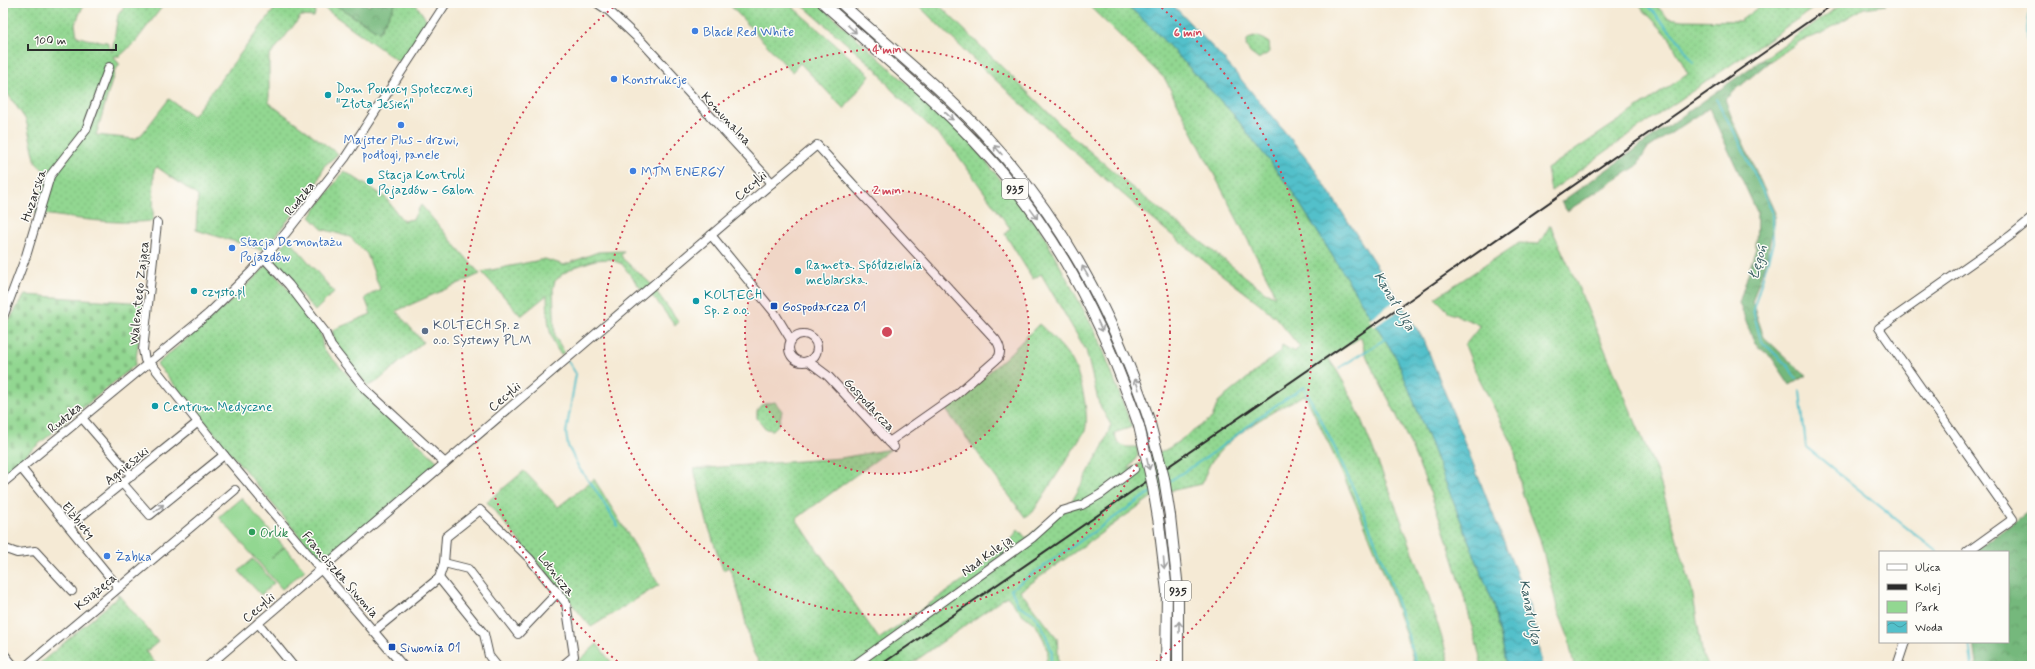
<svg xmlns="http://www.w3.org/2000/svg" width="2035" height="669" font-family="Mynerve,sans-serif">
  <defs>
    <pattern id="green-dots" width="8" height="8" patternUnits="userSpaceOnUse"><rect width="8" height="8" fill="#92d791"/><path d="M2 2h.1M6 6h.1" fill="none" stroke="#7eb97d" stroke-width="1.8" stroke-linecap="round"/></pattern>
    <pattern id="forest-crowns" width="20" height="18" patternUnits="userSpaceOnUse"><rect width="20" height="18" fill="#75b87b"/><path d="M2 6a3 3 0 1 1 6 0M12 15a3 3 0 1 1 6 0" fill="none" stroke="#609665"/></pattern>
    <pattern id="cemetery-stones" width="16" height="16" patternUnits="userSpaceOnUse"><rect width="16" height="16" fill="#92d791"/><path d="M2 7V4a2 2 0 0 1 4 0v3zM10 15v-3a2 2 0 0 1 4 0v3z" fill="#7eb97d"/></pattern>
    <pattern id="water-waves" width="16" height="10" patternUnits="userSpaceOnUse"><rect width="16" height="10" fill="#53c0ca"/><path d="M0 5q4-4 8 0t8 0" fill="none" stroke="#459ca4"/></pattern>
  </defs>
  <rect width="100%" height="100%" fill="#fdfcf7"/>
  <filter id="ink" filterUnits="userSpaceOnUse"><feTurbulence type="fractalNoise" baseFrequency=".025" numOctaves="2"/><feDisplacementMap in="SourceGraphic" scale="8" xChannelSelector="R" yChannelSelector="G"/><feConvolveMatrix kernelMatrix="1 2 1 2 8 2 1 2 1" color-interpolation-filters="sRGB"/></filter>
  <filter id="wash" filterUnits="userSpaceOnUse"><feTurbulence type="fractalNoise" baseFrequency=".012" numOctaves="4" result="noise"/><feDisplacementMap in="SourceGraphic" scale="16" xChannelSelector="R" yChannelSelector="G"/><feGaussianBlur stdDeviation="0.9" result="paint"/><feColorMatrix in="noise" values="0 0 0 0 0 0 0 0 0 0 0 0 0 0 0 0 0 1.4 0 .05"/><feComposite in="paint" operator="in"/></filter>
  <g filter="url(#wash)">
    <rect width="100%" height="100%" fill="#f5ead5"/>
    <g fill="url(#green-dots)" stroke="#5e815e">
      <path d="M6,3H89L84,4L75,24L77,36L86,39L107,42L112,52L118,15L127,3H165L136,41L120,56H113L120,65L115,70L96,135L135,139L142,134L169,99L193,116L279,3H310L316,8L314,17L301,16L269,57V103L338,154L324,166L315,188L263,250L196,230L198,196L157,167L154,170L153,221C113,225 74,218 35,213L47,173L36,163L26,120L3,87L8,8Z"/>
      <path d="M317,3H332L379,32L396,3H415L428,22L403,60L399,62Z"/>
      <path d="M728,3H788L870,75L844,109L800,63L792,72Z"/>
      <path d="M800,3H818L969,140L1042,232L1099,339L1132,427L1114,433L1118,443L1126,447H1137L1138,455L1128,470L1169,448L1212,418L1218,402L1281,351L1282,345L1294,352L1300,347L1276,318L1259,303C1137,212 1024,110 916,3H937L1072,136L1130,186L1265,292L1275,296L1270,283L1165,79L1086,3H1125L1152,28L1233,114L1290,188L1397,359L1494,605L1507,666H1482C1466,600 1448,535 1422,472C1413,451 1404,429 1393,408C1382,385 1366,363 1361,337L1328,358C1351,388 1365,430 1379,465C1406,531 1431,597 1450,666H1415C1388,572 1348,482 1305,395C1274,410 1235,432 1214,458C1208,465 1205,476 1202,484L1156,494L1020,591L1057,638L1059,666H1045L1048,652L1044,640L1036,625L1021,613L1007,596L908,666H763C750,653 750,640 746,624C742,605 737,585 729,567L723,570L707,522L694,469L841,458L891,449L796,519L879,639L969,576L1009,544L1018,529L1026,538L1070,505L1103,446L1111,425L1099,404L1086,350L1041,274L1033,279L1005,234L1010,228L954,150L891,89L877,70Z"/>
      <path d="M1637,3H1654L1668,18L1683,20L1740,21L1764,3H1821L1630,134L1551,191L1547,169L1688,74L1669,37Z"/>
      <path d="M1844,3H1883L1886,5L1864,8L1820,34L1802,40L1770,61H1760Z"/>
      <path d="M1258,36L1269,43L1270,52L1258,59L1250,53L1246,45L1248,39Z"/>
      <path d="M344,171L385,197L403,221L413,219L421,205L480,274L396,311L423,342L378,381L368,386C358,373 330,346 333,330L371,314L365,298L380,289L367,254L350,237L322,229L310,217Z"/>
      <path d="M1550,225L1573,275L1658,475L1692,590L1703,657L1707,666H1574L1568,636L1558,611L1540,539L1522,492L1514,447L1475,370L1465,345L1481,325L1450,313L1435,298L1519,243L1539,244Z"/>
      <path d="M289,239L334,292L315,311L271,259Z"/>
      <path d="M624,251L621,255L623,259L650,283L679,322L675,326L659,304L650,294L641,289L622,264L610,259L595,260L575,267L564,273L555,281L553,288L555,336L564,352L561,355C547,336 548,318 547,295L521,316L482,272L545,259L564,265L598,252Z"/>
      <path d="M267,265L293,295L320,329L323,349L373,401L439,463L323,563L319,560L157,364L229,303Z"/>
      <path d="M1039,324C1050,334 1062,346 1071,359C1080,373 1090,414 1085,431L1033,512L1025,517L946,410L1005,358Z"/>
      <path d="M775,402L782,411L779,424L773,430L766,429L757,418V411L761,405Z"/>
      <path d="M524,471L558,507L594,479L659,585L591,627L487,502Z"/>
      <path d="M117,593L158,642L146,652L158,666H31L34,663L39,664L118,597Z"/>
    </g>
    <g fill="url(#forest-crowns)" stroke="#507253">
      <path d="M332,3H366L370,6L372,3H396L379,32Z"/>
      <path d="M1760,61H1770L1725,99L1731,116L1775,213L1768,254L1752,302L1764,337L1795,366L1807,375L1790,385L1772,358L1755,344L1739,303L1756,248L1757,212L1709,108L1647,149L1637,166L1567,211L1561,202Z"/>
      <path d="M2032,509V666H1976L1973,642H2008V552H1973Z"/>
    </g>
    <path fill="url(#cemetery-stones)" stroke="#5e815e" d="M25,295L144,303L135,365L23,457V461L3,477V329Z"/>
    <g fill="#92d791" stroke="#5e815e">
      <path d="M241,498L284,547L271,558L285,547L305,570L282,589L219,517Z"/>
      <path d="M253,559L274,583L261,595L239,571Z"/>
      <path d="M597,644L614,666H573Z"/>
    </g>
    <path fill="url(#water-waves)" stroke="#3f767a" d="M1125,3H1171L1223,58L1310,162L1424,340L1531,610L1542,666H1507L1494,605L1397,359L1290,188L1233,114L1152,28Z"/>
    <path fill="#f5ead5" d="M1399,298L1405,306L1374,327L1369,319Z"/>
    <g fill="none" stroke-linecap="round" stroke-linejoin="round">
      <g stroke="#53c0ca" stroke-width="2">
        <path d="M1645,3L1679,41L1693,62"/>
        <path d="M2032,5C2025,28 2026,41 2032,65"/>
        <path d="M1716,99L1738,139L1772,211L1773,243L1753,310L1761,341L1789,367L1796,379"/>
        <path d="M568,361L576,374L566,433L568,446L579,468L597,492L618,526"/>
        <path d="M1339,368L1385,339"/>
        <path d="M1800,391L1806,447L1937,552"/>
        <path d="M1168,482L1210,455L1276,405L1304,387C1351,475 1390,570 1417,666"/>
        <path d="M1969,642L1972,666"/>
        <path d="M1050,666L1052,651L1042,626L1034,614L1018,605L1011,589L1151,492"/>
      </g>
    </g>
  </g>
  <g filter="url(#ink)">
    <g fill="none" stroke-linecap="round" stroke-linejoin="round">
      <defs>
        <g id="minor">
          <path d="M597,3L609,11L643,43L772,183"/>
          <path d="M157,223L143,350L145,360L153,366L224,455L403,666"/>
          <path d="M711,235L774,312L791,340"/>
          <path d="M264,258L289,285L325,332L331,346L366,390L445,463"/>
          <path d="M3,317L26,256L50,176L86,130L109,67"/>
          <circle cx="803" cy="348" r="14"/>
          <path d="M808,361L828,376L894,447"/>
          <path d="M82,418L132,476"/>
          <path d="M21,468L118,587"/>
          <path d="M3,483L208,314L252,271L286,233L345,158L446,3"/>
          <path d="M123,484L150,515L224,455"/>
          <path d="M69,526L197,423"/>
          <path d="M3,548L17,553L35,551L72,591"/>
          <path d="M1967,552L2013,519L1879,328L2010,236L2032,218"/>
          <path d="M444,563L468,569L518,634L558,592"/>
          <path d="M439,578L484,634L489,656L497,666"/>
          <path d="M258,623L293,666"/>
          <path d="M374,631L439,578L444,563L446,537L480,510L529,558L566,603L574,656L562,666"/>
          <path d="M3,653L14,666"/>
          <path d="M26,666L235,490"/>
          <path d="M208,666L772,183L817,145L996,340C1000,346 1002,352 998,358L956,395L889,442"/>
          <path d="M853,666L1032,538L1062,511L1082,505L1101,494L1134,469"/>
          <path d="M1897,666L1905,642"/>
        </g>
        <g id="major">
          <path d="M823,3C874,49 928,93 975,142C1054,226 1102,318 1139,426"/>
          <path d="M841,3C888,46 940,87 984,134C1062,218 1113,313 1149,420"/>
          <path d="M1170,516L1178,589V666"/>
          <path d="M1159,524L1167,591L1166,666"/>
        </g>
      </defs>
      <use href="#minor" stroke="#494844" stroke-width="10"/>
      <use href="#major" stroke="#494844" stroke-width="12"/>
      <use href="#minor" stroke="#fff" stroke-width="8"/>
      <use href="#major" stroke="#fff" stroke-width="10"/>
      <path stroke="#2b2b2b" stroke-width="2" d="M879,666L1388,315L1835,3"/>
      <defs>
        <g id="major-bridge">
          <path d="M1149,420L1164,478L1170,516"/>
          <path d="M1139,426L1152,482L1159,524"/>
        </g>
      </defs>
      <use href="#major-bridge" stroke="#494844" stroke-width="12" stroke-linecap="butt"/>
      <use href="#major-bridge" stroke="#fff" stroke-width="10"/>
    </g>
    <defs><path id="oneway-shaft" d="M-6 0H5M1.5-3L5.5 0L1.5 3" fill="none" stroke-width="1.6" stroke-linecap="round" stroke-linejoin="round"/></defs>
    <g stroke="#a0a0a0">
      <use href="#oneway-shaft" transform="translate(852 29) rotate(42)"/>
      <use href="#oneway-shaft" transform="translate(949 116) rotate(43)"/>
      <use href="#oneway-shaft" transform="translate(998 150) rotate(-131)"/>
      <use href="#oneway-shaft" transform="translate(1034 214) rotate(54)"/>
      <use href="#oneway-shaft" transform="translate(1085 271) rotate(-120)"/>
      <use href="#oneway-shaft" transform="translate(1100 326) rotate(65)"/>
      <use href="#oneway-shaft" transform="translate(1137 384) rotate(-109)"/>
      <use href="#oneway-shaft" transform="translate(1148 464) rotate(77)"/>
      <use href="#oneway-shaft" transform="translate(159 508) rotate(-39)"/>
      <use href="#oneway-shaft" transform="translate(1164 563) rotate(85)"/>
      <use href="#oneway-shaft" transform="translate(1179 627) rotate(-90)"/>
    </g>
  </g>
  <circle cx="887" cy="332" r="142" fill="#d1495b" fill-opacity=".12"/>
  <g fill="none" stroke="#d1495b" stroke-width="2" stroke-dasharray="2 4">
    <circle cx="887" cy="332" r="142"/>
    <circle cx="887" cy="332" r="283"/>
    <path d="M622 665A425 425 0 0 1 617 4M1157 4A425 425 0 0 1 1152 665"/>
  </g>
  <g fill="#3f7fe0" stroke="#fdfcf7" stroke-width="1.5">
    <circle cx="695" cy="31" r="4"/>
    <circle cx="614" cy="79" r="4"/>
    <circle cx="401" cy="125" r="4"/>
    <circle cx="633" cy="171" r="4"/>
    <circle cx="232" cy="248" r="4"/>
    <circle cx="107" cy="556" r="4"/>
  </g>
  <g fill="#0f9aa8" stroke="#fdfcf7" stroke-width="1.5">
    <circle cx="328" cy="95" r="4"/>
    <circle cx="370" cy="181" r="4"/>
    <circle cx="798" cy="271" r="4"/>
    <circle cx="194" cy="291" r="4"/>
    <circle cx="696" cy="301" r="4"/>
    <circle cx="155" cy="406" r="4"/>
  </g>
  <g fill="#1a4fb4" stroke="#fdfcf7" stroke-width="1.5">
    <rect x="770" y="302" width="8" height="8" rx="2"/>
    <rect x="388" y="643" width="8" height="8" rx="2"/>
  </g>
  <circle fill="#5c6f8a" stroke="#fdfcf7" stroke-width="1.5" cx="425" cy="331" r="4"/>
  <circle fill="#2e9e5b" stroke="#fdfcf7" stroke-width="1.5" cx="252" cy="532" r="4"/>
  <g text-anchor="middle" stroke-width="3" stroke-linejoin="round" paint-order="stroke">
    <g fill="#fdfcf7" stroke="#6a6a68" stroke-width="1">
      <rect x="1002" y="179" width="26" height="20" rx="3"/>
      <rect x="1165" y="581" width="26" height="20" rx="3"/>
    </g>
    <g font-size="12" font-weight="bold" fill="#2b2b2b">
      <text x="1015" y="193">935</text>
      <text x="1178" y="595">935</text>
    </g>
    <g font-size="13" fill="#366cbe" stroke="#fdfcf7" text-anchor="start">
      <text x="703" y="36">Black Red White</text>
      <text x="622" y="84">Konstrukcje</text>
      <text x="401" y="144" text-anchor="middle">Majster Plus - drzwi,<tspan x="401" dy="15">podłogi, panele</tspan></text>
      <text x="641" y="176">MTM ENERGY</text>
      <text x="240" y="246">Stacja Demontażu<tspan x="240" dy="15">Pojazdów</tspan></text>
      <text x="115" y="561">Żabka</text>
    </g>
    <g font-size="13" fill="#0d838f" stroke="#fdfcf7" text-anchor="start">
      <text x="336" y="93">Dom Pomocy Społecznej<tspan x="336" dy="15">"Złota Jesień"</tspan></text>
      <text x="378" y="179">Stacja Kontroli<tspan x="378" dy="15">Pojazdów - Galon</tspan></text>
      <text x="806" y="269">Rameta. Spółdzielnia<tspan x="806" dy="15">meblarska.</tspan></text>
      <text x="202" y="296">czysto.pl</text>
      <text x="704" y="299">KOLTECH<tspan x="704" dy="15">Sp. z o.o.</tspan></text>
      <text x="163" y="411">Centrum Medyczne</text>
    </g>
    <g font-size="13" fill="#2b2b2b" stroke="#fdfcf7">
      <text transform="translate(727 118) rotate(47)" y="5">Komunalna</text>
      <text transform="translate(750 185) rotate(-41)" y="5">Cecylii</text>
      <text transform="translate(33 195) rotate(-71)" y="5">Huzarska</text>
      <text transform="translate(299 198) rotate(-51)" y="5">Rudzka</text>
      <text transform="translate(138 293) rotate(-84)" y="5">Walentego Zająca</text>
      <text transform="translate(504 396) rotate(-41)" y="5">Cecylii</text>
      <text transform="translate(870 404) rotate(47)" y="5">Gospodarcza</text>
      <text transform="translate(64 417) rotate(-40)" y="5">Rudzka</text>
      <text transform="translate(126 465) rotate(-39)" y="5">Agnieszki</text>
      <text transform="translate(79 520) rotate(50)" y="5">Elżbiety</text>
      <text transform="translate(986 555) rotate(-36)" y="5">Nad Koleją</text>
      <text transform="translate(341 574) rotate(49)" y="5">Franciszka Siwonia</text>
      <text transform="translate(557 574) rotate(52)" y="5">Lotnicza</text>
      <text transform="translate(95 591) rotate(-40)" y="5">Książęca</text>
      <text transform="translate(258 607) rotate(-41)" y="5">Cecylii</text>
    </g>
    <g font-size="13" fill="#164399" stroke="#fdfcf7" text-anchor="start">
      <text x="782" y="311">Gospodarcza 01</text>
      <text x="400" y="652">Siwonia 01</text>
    </g>
    <g font-size="13" fill="#4e5e75" stroke="#fdfcf7" text-anchor="start">
      <text x="433" y="329">KOLTECH Sp. z<tspan x="433" dy="15">o.o. Systemy PLM</tspan></text>
    </g>
    <g font-size="13" fill="#27864d" stroke="#fdfcf7" text-anchor="start">
      <text x="260" y="537">Orlik</text>
    </g>
    <g font-size="14" font-style="italic" fill="#395f63" stroke="#fdfcf7">
      <text transform="translate(1757 262) rotate(-74)" y="5">Łęgoń</text>
      <text transform="translate(1395 301) rotate(59)" y="5">Kanał Ulga</text>
      <text transform="translate(1531 612) rotate(79)" y="5">Kanał Ulga</text>
    </g>
  </g>
  <circle cx="887" cy="332" r="6" fill="#d1495b" stroke="#fdfcf7" stroke-width="2"/>
  <g font-size="12" text-anchor="middle" font-weight="bold" fill="#d1495b" stroke="#fdfcf7" stroke-width="3" stroke-linejoin="round" paint-order="stroke">
    <text x="1188" y="36">6 min</text>
    <text x="887" y="53">4 min</text>
    <text x="887" y="194">2 min</text>
  </g>
  <rect width="2035" height="669" fill="none" stroke="#fdfcf7" stroke-width="16"/>
  <rect x="1879" y="551" width="130" height="92" fill="#fdfcf7" stroke="#a9a8a5"/>
  <rect x="1887" y="564" width="20" height="6" fill="#ffffff" stroke="#a9a8a5"/>
  <text x="1915" y="571" font-size="12" fill="#2b2b2b">Ulica</text>
  <rect x="1887" y="584" width="20" height="6" fill="#2b2b2b" stroke="#a9a8a5"/>
  <text x="1915" y="591" font-size="12" fill="#2b2b2b">Kolej</text>
  <rect x="1887" y="601" width="20" height="12" fill="#92d791" stroke="#a9a8a5"/>
  <text x="1915" y="611" font-size="12" fill="#2b2b2b">Park</text>
  <rect x="1887" y="621" width="20" height="12" fill="url(#water-waves)" stroke="#a9a8a5"/>
  <text x="1915" y="631" font-size="12" fill="#2b2b2b">Woda</text>
  <path d="M28 44v6h88v-6" fill="none" stroke="#2b2b2b" stroke-width="2"/>
  <text x="34" y="44" font-size="12" fill="#2b2b2b" stroke="#fdfcf7" stroke-width="3" paint-order="stroke">100 m</text>
</svg>
